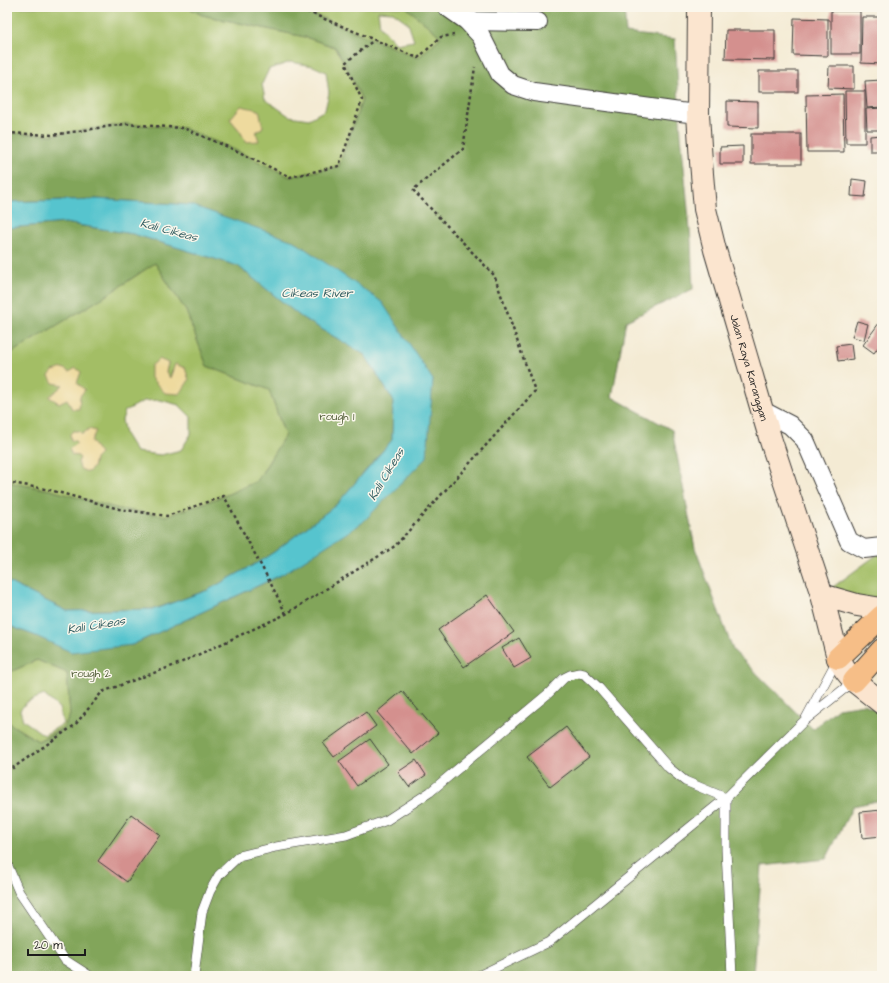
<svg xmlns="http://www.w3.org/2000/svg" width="889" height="983" font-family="'Architects Daughter',sans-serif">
  <rect width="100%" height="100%" fill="#fbf7ec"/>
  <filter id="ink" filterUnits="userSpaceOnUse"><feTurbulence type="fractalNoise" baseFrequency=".025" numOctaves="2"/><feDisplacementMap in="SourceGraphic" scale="8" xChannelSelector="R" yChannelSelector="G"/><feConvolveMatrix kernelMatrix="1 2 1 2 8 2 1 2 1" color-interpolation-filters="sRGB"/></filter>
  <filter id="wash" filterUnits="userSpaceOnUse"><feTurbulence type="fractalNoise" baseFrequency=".012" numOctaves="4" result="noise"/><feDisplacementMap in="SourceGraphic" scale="16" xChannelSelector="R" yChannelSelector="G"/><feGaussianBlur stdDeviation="0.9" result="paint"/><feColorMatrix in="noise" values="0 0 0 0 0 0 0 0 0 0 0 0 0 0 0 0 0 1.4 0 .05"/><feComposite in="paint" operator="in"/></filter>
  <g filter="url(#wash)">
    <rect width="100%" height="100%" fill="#f4ebd4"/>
    <g fill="#a3be65" stroke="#606d40" fill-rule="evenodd">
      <path d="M7,7H187L202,15L305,37L334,47L345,63L362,100L339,166L290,177L235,150L183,128L125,124L52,135L7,133ZM291,62L313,66L326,72L329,93L325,110L309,119L289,116L265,99L262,84L269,69ZM231,120L263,127L246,142L240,131Z"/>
      <path d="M296,7H331L337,9L339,7H406L441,37L418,58ZM378,11L393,12L408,23L414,41L396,44L380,26Z"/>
      <path d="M155,263L186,311L207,366L269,390L285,435L257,481L224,496L167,516L119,509L50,490L7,482V350L11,353L107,295ZM168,363L166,372L170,378L172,370L180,394L151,366ZM160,400L179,405L191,417V434L181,450L161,455L136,452L125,434L122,420L125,411L144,401ZM75,441L100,454L95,459L93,468L78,462L80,458L78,456L77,443Z"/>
      <path d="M882,551V609L822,595Z"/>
      <path d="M37,660L67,673L70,715L64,727L38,741L7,722V672L8,673ZM44,695L59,708L63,724L44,735L23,720L20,710L27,702Z"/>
    </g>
    <g fill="#82a55a" stroke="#4f603b" fill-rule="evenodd">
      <path d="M187,7H296L418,58L441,37L406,7H624L626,33L675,39L681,135L691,241L693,289L626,321L612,397L672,430L695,548L733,650L813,729L838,708L864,704L882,713V800L853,806L826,859L762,866L755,946L753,976H7V722L38,741L64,728L70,715L67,673L37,660L8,673L7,672V625L36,636L132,645L262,584L362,523L433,380L191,205L96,199L7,202V133L52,135L125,124L183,128L235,150L290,177L339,166L362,100L345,63L335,47L305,37L202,15ZM566,727L589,757L550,787L527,756Z"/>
      <path d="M64,223L133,234L238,266L301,317L365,355L393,400L392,440L336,505L274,552L257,563L208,590L155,609L67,611L14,585L7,581V482L50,490L119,509L167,516L224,496L257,481L285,435L269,390L207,366L186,311L155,263L107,295L11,353L7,350V228Z"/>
    </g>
    <g fill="#eeda9e" stroke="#857b5d">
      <path d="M241,106L259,110L263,127L256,132L259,141L246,142L240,131L230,119Z"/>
      <path d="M159,359L168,363L166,372L170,378L175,364L185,368L189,380L180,394L165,393L151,378V366Z"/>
      <path d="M63,368L69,372L76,368L81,372L77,383L85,390L80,396L79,409H72L67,399L59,403L49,397L63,385L53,383L49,376L53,371Z"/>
      <path d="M89,429L96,431L91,441L100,454L95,459L93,468L88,472L80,469L78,462L80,458L78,456L72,455L69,449L74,445L77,443L75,441L71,440L70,434L73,431H79L82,434Z"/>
    </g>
    <path fill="#57c4ce" stroke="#3a7075" d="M96,199L191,205L294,241L382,302L433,380L427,457L362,523L283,574L132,645L71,652L36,636L7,625V581L14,585L67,611L155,609L208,590L257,563L274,552L336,505L392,440L393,400L365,355L301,317L238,266L133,234L65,223L7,228V202Z"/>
    <g id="blocks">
      <g fill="#d4908e">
        <rect x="831" y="11" width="29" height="43"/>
        <path d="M862,17H882V64L861,63Z"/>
        <path d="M794,18L828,19V56L793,55Z"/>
        <path d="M726,30H775V60L725,59Z"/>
        <path d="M829,66H854V89L828,88Z"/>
        <rect x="759" y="71" width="39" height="21"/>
        <path d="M882,80V107L867,108L865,81Z"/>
        <path d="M845,91H865V143H846Z"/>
        <path d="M843,94L844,152H807L806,95Z"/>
        <path d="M727,101L758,102V128L727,127Z"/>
        <path d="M882,108V130H867L866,109Z"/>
        <rect x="751" y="134" width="50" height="30"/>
        <path d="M882,135V151H870V136Z"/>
        <path d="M743,146V164H720V147Z"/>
        <path d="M852,179L867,181L865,197L851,196Z"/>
        <path d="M882,319V342L874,353L863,345Z"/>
        <path d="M857,321L868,324L864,340L852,337Z"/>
        <path d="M851,344L853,359L838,361L836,346Z"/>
        <path d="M487,595L514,632L464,667L438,630Z"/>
        <path d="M519,638L531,658L514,668L502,648Z"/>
        <path d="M402,691L438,733L413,754L377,712Z"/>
        <path d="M366,712L376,726L334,757L323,743Z"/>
        <path d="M566,727L589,757L550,787L527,757Z"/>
        <path d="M370,739L388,764L357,786L339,761Z"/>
        <path d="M416,760L426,775L409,787L398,772Z"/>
        <path d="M882,810V836L862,838L860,812Z"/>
        <path d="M131,814L160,835L127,882L98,861Z"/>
      </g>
    </g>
  </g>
  <g filter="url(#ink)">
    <use href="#blocks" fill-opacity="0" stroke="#3c3b38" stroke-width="1"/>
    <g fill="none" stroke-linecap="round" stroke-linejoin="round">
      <defs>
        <g id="lane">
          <path d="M806,718L837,660"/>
          <path d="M726,798V850L732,976"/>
          <path d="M7,864L19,892L65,960L90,976"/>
          <path d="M194,976L202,912L210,891L219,875L239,856L276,847L346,835L387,820L430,792L549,693L564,678L570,675L579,673L584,674L599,688L669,768L685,781L726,798"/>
          <path d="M478,976L549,942L726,798L804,721L854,681"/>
        </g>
        <g id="street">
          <path d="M447,7L467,21L481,36L500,74L513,85L534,92L680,112L698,114"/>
          <path d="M467,21L538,22"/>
          <path d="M761,410L790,425L805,440L849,541L864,549L882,547"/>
        </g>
        <g id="secondary">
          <path id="s1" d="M699,7L698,114L701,162L705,209L715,250L771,441L822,595L838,658L845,670L854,681L882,703"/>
          <path d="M822,595L857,605L882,609"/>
        </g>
        <g id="highway">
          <path d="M838,658L882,616"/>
          <path d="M854,681L882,650"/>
        </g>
      </defs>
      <use href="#lane" stroke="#3c3b38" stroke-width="10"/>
      <use href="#street" stroke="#3c3b38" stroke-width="20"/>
      <use href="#secondary" stroke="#3c3b38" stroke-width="24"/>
      <use href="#highway" stroke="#3c3b38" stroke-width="24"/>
      <g stroke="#3c3b38" stroke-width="2.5" stroke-dasharray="3 3" stroke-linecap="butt">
        <path d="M296,7L418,58L441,37L454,35"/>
        <path d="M7,133L52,135L125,124L183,128L235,150L290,177L339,166L362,100L345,63L374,40"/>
        <path d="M7,482L50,490L119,509L167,516L224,496L272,586L286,614"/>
        <path d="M7,772L75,725L102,692L178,664L286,614L395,546L535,391L494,275L413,190L463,149L475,67"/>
      </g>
      <use href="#lane" stroke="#fff" stroke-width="9"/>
      <use href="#street" stroke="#fff" stroke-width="18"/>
      <use href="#secondary" stroke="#fbe5cf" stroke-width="22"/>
      <use href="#highway" stroke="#f6be87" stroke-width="22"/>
    </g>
  </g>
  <g text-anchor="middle" stroke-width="3" stroke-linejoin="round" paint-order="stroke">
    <g font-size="11" fill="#1c1c1c" stroke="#fbf7ec">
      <text dy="4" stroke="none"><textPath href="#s1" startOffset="367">Jalan Raya Karanggan</textPath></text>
    </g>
    <g font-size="11" fill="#525d39" stroke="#fbf7ec">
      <text x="337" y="420">rough 1</text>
      <text x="91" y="677">rough 2</text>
    </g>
    <g font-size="12" font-style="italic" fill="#345f63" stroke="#fbf7ec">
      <text transform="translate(169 230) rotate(15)" y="4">Kali Cikeas</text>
      <text x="317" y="297">Cikeas River</text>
      <text transform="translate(386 474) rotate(-59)" y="4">Kali Cikeas</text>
      <text transform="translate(96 625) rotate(-9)" y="4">Kali Cikeas</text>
    </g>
  </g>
  <rect width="889" height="983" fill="none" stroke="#fbf7ec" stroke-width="24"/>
  <path d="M28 949v6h57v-6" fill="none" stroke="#1c1c1c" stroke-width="2"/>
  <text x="34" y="949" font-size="12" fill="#1c1c1c" stroke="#fbf7ec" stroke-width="3" paint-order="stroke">20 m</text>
</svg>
